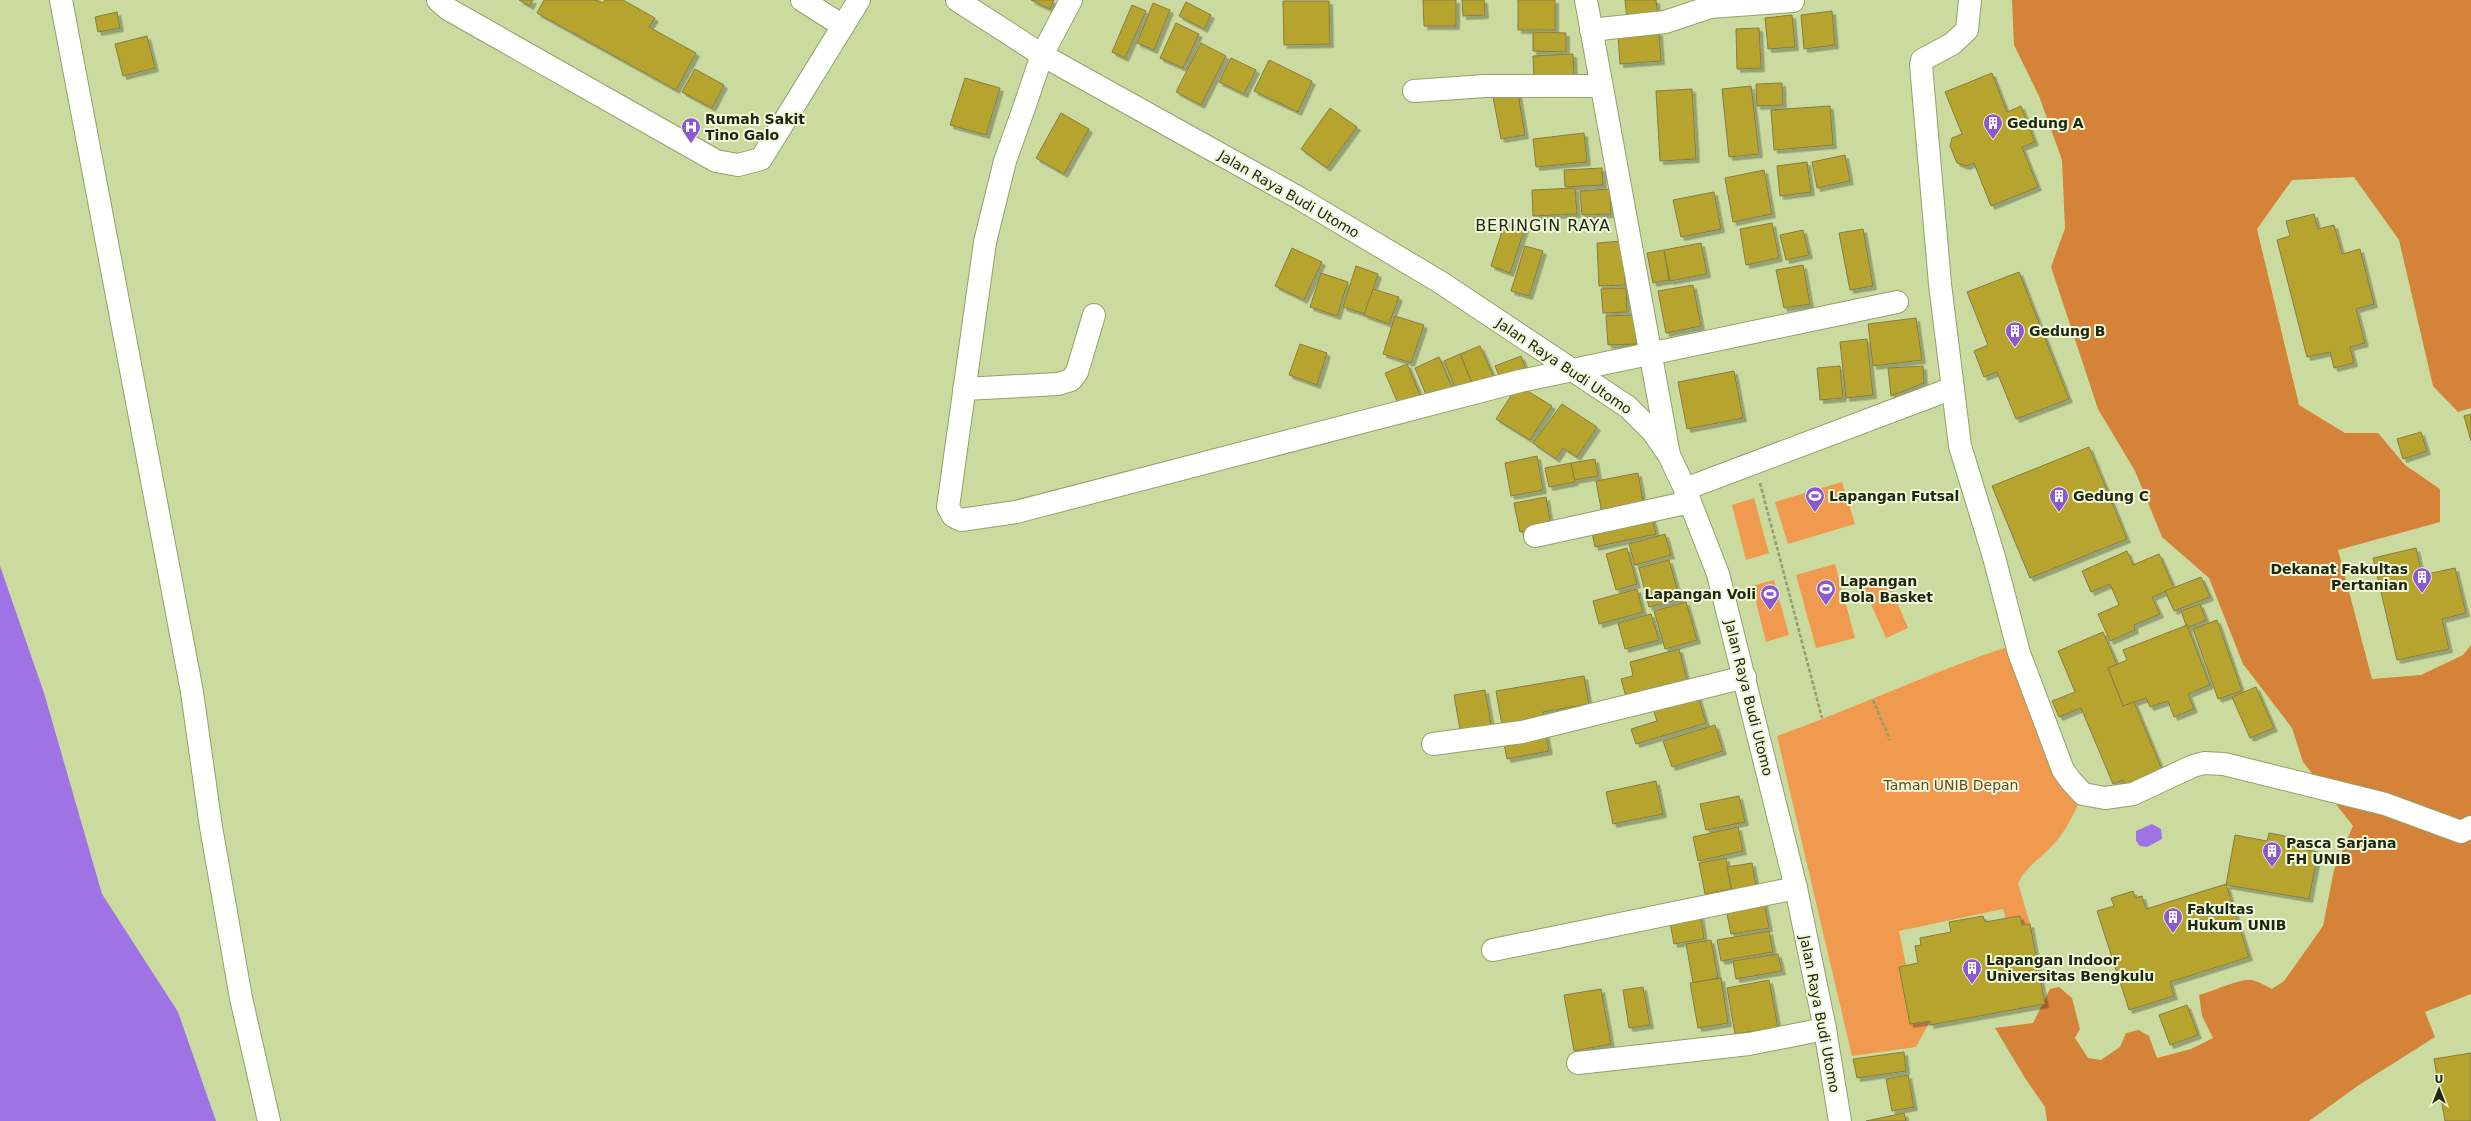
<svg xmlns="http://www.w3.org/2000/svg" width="2471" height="1121" font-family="'DejaVu Sans',sans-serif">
  <defs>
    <filter id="shadow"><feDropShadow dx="3.5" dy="3.5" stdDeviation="0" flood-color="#0004"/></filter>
  </defs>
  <rect width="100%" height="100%" fill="#cbdb9f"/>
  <g fill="#ef9a4e">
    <path d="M1842,482L1855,524L1788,544L1775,502Z"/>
    <path d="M1754,498L1769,553L1746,560L1732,505Z"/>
    <path d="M1835,564L1855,638L1816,648L1796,575Z"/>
    <path d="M1887,578L1908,628L1886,638L1864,588Z"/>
    <path d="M1774,580L1789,635L1766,642L1752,586Z"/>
    <path d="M2016,644L2083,794C2075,811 2067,830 2053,845C2040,859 2028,865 2018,883L2030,924L2022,925L2020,916L2006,919L2003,909L1899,931L1906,965L1899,967L1910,1024L1930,1021L1916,1047L1852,1056L1777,736C1858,707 1935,670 2016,644Z"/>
  </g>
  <path fill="#d48338" d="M2012,0H2471V408L2458,412L2433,386L2399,240L2354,177L2292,180L2257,229L2299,405L2345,433H2378L2405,465L2440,489V522L2338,550L2372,679L2421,675L2463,655L2471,645V994L2425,1012L2435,1037L2359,1085L2309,1121H2047L2045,1107L2025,1078L1995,1028L2033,1023L2050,989L2059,987L2072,998L2080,1029L2075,1038L2088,1058L2101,1060L2120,1047L2126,1033L2139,1030L2149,1036L2157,1058L2191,1049L2213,1038L2202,1016L2199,995C2211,992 2242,978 2251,980C2258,981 2266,986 2272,989L2284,981L2323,926L2334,870L2353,826L2303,762L2292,728L2243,664L2209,578L2162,537L2135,471L2098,409L2051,267L2065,228L2062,160L2039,96L2014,45Z"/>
  <g fill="#a073e4">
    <path d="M0,566L44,693L102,894L178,1012L216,1121H0Z"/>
    <path d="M2152,824L2161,829L2162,839L2147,847L2140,846L2136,841V831Z"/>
  </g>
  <g fill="#b6a42f" stroke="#877d41" filter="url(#shadow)">
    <path d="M519,0H533L530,6Z"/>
    <path d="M544,0H597L603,3L605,0H623L655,18L649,27L696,53L676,90L537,13Z"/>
    <path d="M1031,0H1054L1050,9Z"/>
    <path d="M1423,0H1456V26H1424Z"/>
    <path d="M1462,0H1484L1485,15L1463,16Z"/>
    <rect x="1518" y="0" width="37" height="30"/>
    <path d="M1625,0H1656L1658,18L1627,20Z"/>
    <path d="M1283,1H1329L1330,44L1284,45Z"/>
    <path d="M1186,2L1211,15L1204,29L1179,16Z"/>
    <path d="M1153,3L1170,10L1154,50L1137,43Z"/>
    <path d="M1132,5L1146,11L1125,58L1112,52Z"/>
    <path d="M1832,11L1835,45L1804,49L1801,15Z"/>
    <path d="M117,12L120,28L98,32L95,17Z"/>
    <path d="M1792,15L1795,47L1768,49L1765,18Z"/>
    <path d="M1176,23L1199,34L1183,68L1160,58Z"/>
    <path d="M1759,28L1761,68L1737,69L1736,29Z"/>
    <path d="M1533,32L1566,33V52L1533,51Z"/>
    <path d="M1659,32L1661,61L1620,64L1618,35Z"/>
    <path d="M147,36L155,68L123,76L115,44Z"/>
    <path d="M1201,43L1226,56L1201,105L1176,92Z"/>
    <path d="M1573,54L1574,77L1534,79L1533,56Z"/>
    <path d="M1231,58L1256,70L1244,94L1219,82Z"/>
    <path d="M1269,60L1312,81L1298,112L1254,91Z"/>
    <path d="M695,69L724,85L712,108L682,92Z"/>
    <path d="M1992,73L2007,112L2021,106L2035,142L2022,147L2038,187L1991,206L1974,163L1966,166L1957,163L1950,146L1952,138L1962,134L1945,92Z"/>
    <path d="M965,78L1000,88L986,135L950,125Z"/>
    <path d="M1782,83L1783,105L1757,106L1756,84Z"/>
    <path d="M1751,86L1759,154L1729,157L1722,89Z"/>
    <path d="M1692,89L1696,159L1660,161L1656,91Z"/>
    <path d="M1518,93L1525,135L1501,139L1493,97Z"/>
    <path d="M1830,106L1833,145L1774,150L1771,110Z"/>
    <path d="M1330,108L1357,127L1327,168L1301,149Z"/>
    <path d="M1061,113L1089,129L1064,174L1036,158Z"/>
    <path d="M1584,133L1587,162L1536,167L1533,139Z"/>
    <path d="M1845,155L1850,181L1817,188L1812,162Z"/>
    <path d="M1807,162L1811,192L1780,196L1777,166Z"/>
    <path d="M1602,168L1603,185L1565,187L1564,170Z"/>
    <path d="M1764,170L1772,214L1733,222L1725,178Z"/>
    <path d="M1575,188L1577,214L1533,216L1532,190Z"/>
    <path d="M1610,189L1611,214L1582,215L1580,191Z"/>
    <path d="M1714,192L1721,229L1681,237L1673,200Z"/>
    <path d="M2314,214L2318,229L2334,225L2342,254L2360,249L2374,304L2356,309L2365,343L2350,347L2354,363L2334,368L2330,352L2307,357L2277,240L2290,236L2286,221Z"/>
    <path d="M1505,222L1525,228L1510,273L1491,266Z"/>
    <path d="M1772,223L1779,258L1746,265L1740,229Z"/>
    <path d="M1863,229L1873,286L1850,290L1839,233Z"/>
    <path d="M1803,230L1809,255L1786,260L1780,235Z"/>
    <path d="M1623,241L1625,285L1599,286L1597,243Z"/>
    <path d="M1701,243L1707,274L1670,281L1664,250Z"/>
    <path d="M1525,246L1543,251L1529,296L1511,291Z"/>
    <path d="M1292,248L1322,262L1304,300L1275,286Z"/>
    <path d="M1664,250L1669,280L1653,283L1647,253Z"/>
    <path d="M1803,265L1810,304L1784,308L1776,270Z"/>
    <path d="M1356,266L1378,274L1365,314L1343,307Z"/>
    <path d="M2019,272L2069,399L2016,419L1997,372L1984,377L1974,351L1988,345L1967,292Z"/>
    <path d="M1321,273L1348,282L1337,316L1310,307Z"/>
    <path d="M1693,285L1701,326L1666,333L1658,291Z"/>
    <path d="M1626,288L1627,312L1603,313L1601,289Z"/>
    <path d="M1373,289L1399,297L1389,324L1364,315Z"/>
    <path d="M1636,315L1637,344L1608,345L1606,316Z"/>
    <path d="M1395,316L1424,325L1411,363L1383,354Z"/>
    <path d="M1916,318L1922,360L1873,366L1868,324Z"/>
    <path d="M1867,339L1873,395L1846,398L1840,342Z"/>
    <path d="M1300,344L1327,353L1317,385L1289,375Z"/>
    <path d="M1480,346L1496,382L1475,390L1460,354Z"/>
    <path d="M1460,354L1474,388L1458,394L1444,361Z"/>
    <path d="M1521,356L1527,372L1502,383L1495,366Z"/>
    <path d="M1439,357L1454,391L1429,402L1415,368Z"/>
    <path d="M1407,364L1422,399L1400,408L1385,373Z"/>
    <path d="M1840,366L1843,398L1820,400L1817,368Z"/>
    <path d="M1923,366L1924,383L1891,396L1888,368Z"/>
    <path d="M1734,371L1743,418L1687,429L1678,382Z"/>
    <path d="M1518,385L1552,406L1530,440L1496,419Z"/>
    <path d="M1562,404L1597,427L1577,457L1563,448L1556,459L1533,443Z"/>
    <path d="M2471,414V441L2464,416Z"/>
    <path d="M2421,432L2427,451L2403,459L2397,439Z"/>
    <path d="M2089,447L2127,539L2030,578L1992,486Z"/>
    <path d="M1537,456L1543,490L1511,496L1505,463Z"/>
    <path d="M1595,459L1598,476L1574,480L1571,463Z"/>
    <path d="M1571,463L1575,482L1549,487L1545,468Z"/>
    <path d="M1638,473L1644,507L1602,514L1596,481Z"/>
    <path d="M1546,497L1551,526L1520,532L1514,503Z"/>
    <path d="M1651,514L1656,534L1595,547L1591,527Z"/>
    <path d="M1665,534L1671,555L1635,565L1629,544Z"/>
    <path d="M1627,548L1637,584L1616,590L1606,554Z"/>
    <path d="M2416,548L2422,575L2455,568L2466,613L2442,619L2449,649L2397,660L2373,558Z"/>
    <path d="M2127,551L2133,565L2159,554L2174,588L2152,597L2160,614L2134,625L2135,630L2110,641L2098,614L2119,605L2110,584L2091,592L2082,571Z"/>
    <path d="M1669,560L1680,599L1649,607L1639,568Z"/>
    <path d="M2201,577L2210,597L2174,611L2165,591Z"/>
    <path d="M1637,589L1643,612L1599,624L1593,601Z"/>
    <path d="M1686,602L1697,640L1665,649L1654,611Z"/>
    <path d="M2200,604L2206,620L2187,628L2181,611Z"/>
    <path d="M1651,614L1659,640L1625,649L1618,623Z"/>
    <path d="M2217,620L2242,691L2218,699L2193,629Z"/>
    <path d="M2187,625L2210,685L2188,694L2194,709L2174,717L2168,701L2150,707L2146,698L2123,706L2108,668L2127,660L2123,650Z"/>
    <path d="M2103,632L2117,664L2108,668L2123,706L2134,702L2163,772L2126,787L2123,780L2113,784L2081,708L2059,717L2052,701L2075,692L2058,651Z"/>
    <path d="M1679,649L1687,680L1626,697L1621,679L1633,676L1630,662Z"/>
    <path d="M1584,676L1589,704L1543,712L1545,724L1503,731L1496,691Z"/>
    <path d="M2256,687L2274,728L2250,738L2232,697Z"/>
    <path d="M1485,690L1492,730L1461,735L1454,695Z"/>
    <path d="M1696,690L1706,723L1636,744L1631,729L1657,721L1651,703Z"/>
    <path d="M1715,725L1723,751L1672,767L1663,741Z"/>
    <path d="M1545,730L1549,751L1507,759L1503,739Z"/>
    <path d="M1656,781L1663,814L1613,824L1606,792Z"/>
    <path d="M1739,796L1745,822L1706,830L1700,804Z"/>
    <path d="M1738,827L1743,851L1698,861L1693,837Z"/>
    <path d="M2269,833L2290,837L2289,846L2318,852L2309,899L2226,885L2235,835L2267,841Z"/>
    <path d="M1726,858L1731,889L1705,894L1699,863Z"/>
    <path d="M1752,863L1756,886L1732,891L1727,867Z"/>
    <path d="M2226,884L2249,957L2170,982L2174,996L2129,1010L2097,911L2114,906L2111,898L2133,891L2135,898L2142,896L2146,909Z"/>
    <path d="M1764,902L1769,928L1731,934L1726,909Z"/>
    <path d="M1700,912L1704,939L1674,944L1669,917Z"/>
    <path d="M1983,916L1985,922L2020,916L2022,925L2030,924L2045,1004L1930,1025V1021L1910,1024L1899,967L1918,963L1915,946L1921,945L1920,938L1951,932L1949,922Z"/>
    <path d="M1769,931L1773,952L1721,961L1717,940Z"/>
    <path d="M1711,940L1718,978L1693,983L1686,944Z"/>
    <path d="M1778,954L1782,971L1736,979L1733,961Z"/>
    <path d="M1721,978L1728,1023L1698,1028L1690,983Z"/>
    <path d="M1769,980L1778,1027L1735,1034L1727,988Z"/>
    <path d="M1643,987L1650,1025L1629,1028L1623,990Z"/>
    <path d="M1601,989L1611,1044L1574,1051L1564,995Z"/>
    <path d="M2187,1005L2198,1035L2170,1045L2159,1015Z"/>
    <path d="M1904,1052L1906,1071L1857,1078L1853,1059Z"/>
    <path d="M2471,1053V1121H2445L2434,1059Z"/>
    <path d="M1908,1075L1914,1107L1892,1111L1886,1079Z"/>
    <path d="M1904,1113L1906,1121H1866Z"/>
  </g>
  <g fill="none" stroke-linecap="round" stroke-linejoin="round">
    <defs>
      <g id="minor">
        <path d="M438,0L448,9L716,161L738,165L761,159L859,0"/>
        <path d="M802,0L843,26"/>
        <path d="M1071,0L1042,55L1024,108L1005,161L985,242L948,507L953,516L961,520L1016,512L1520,381L1897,302"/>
        <path d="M1586,0L1669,455"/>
        <path d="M1970,0L1967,30L1952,44L1922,60L1921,65L1940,284L1960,446L1994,557L2019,653L2063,770L2071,781L2083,794L2105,798L2133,794L2193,766L2204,763L2224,764L2385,804L2461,832L2471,827"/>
        <path d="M1591,30L1665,22L1710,7L1793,1"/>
        <path d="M1414,91L1485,86H1600"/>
        <path d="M964,389L1058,384L1071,380L1077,372L1094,315"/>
        <path d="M1685,489L1953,388"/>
        <path d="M1535,536L1690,502"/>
        <path d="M1433,744L1522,732L1745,677"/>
        <path d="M1493,950L1796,888"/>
        <path d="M1578,1063L1749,1044L1825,1029"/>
      </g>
      <path id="major" d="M61,0L192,692L211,827L241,998L269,1121"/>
      <path id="highway" d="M957,0L1042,55L1299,198L1440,282L1628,407L1653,432L1669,455L1685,489L1718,574L1796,888L1825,1029L1840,1121"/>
    </defs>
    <use href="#minor" stroke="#92a167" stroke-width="24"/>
    <use href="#major" stroke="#92a167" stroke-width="24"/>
    <use href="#highway" stroke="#92a167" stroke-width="24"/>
    <g stroke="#929f6f" stroke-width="2.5" stroke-dasharray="4 2" stroke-linecap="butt">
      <path d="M1760,483L1822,718"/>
      <path d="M1873,700L1890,740"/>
    </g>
    <use href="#minor" stroke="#fff" stroke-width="22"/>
    <use href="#major" stroke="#fff" stroke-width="22"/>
    <use href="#highway" stroke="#fff" stroke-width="22"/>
  </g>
  <defs>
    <symbol id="building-pin" viewBox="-11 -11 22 30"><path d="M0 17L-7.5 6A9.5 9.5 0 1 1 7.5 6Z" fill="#8b58d1" stroke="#eff8da"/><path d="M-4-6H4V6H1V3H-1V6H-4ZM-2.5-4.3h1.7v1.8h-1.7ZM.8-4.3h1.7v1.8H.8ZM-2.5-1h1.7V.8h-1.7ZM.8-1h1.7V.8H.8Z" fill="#fff"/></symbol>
    <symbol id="hospital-pin" viewBox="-11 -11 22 30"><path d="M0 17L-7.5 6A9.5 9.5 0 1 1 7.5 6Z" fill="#8b58d1" stroke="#eff8da"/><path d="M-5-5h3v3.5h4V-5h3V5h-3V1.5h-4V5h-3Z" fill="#fff"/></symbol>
    <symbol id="stadium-pin" viewBox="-11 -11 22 30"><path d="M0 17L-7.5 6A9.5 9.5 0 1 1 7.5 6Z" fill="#8b58d1" stroke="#eff8da"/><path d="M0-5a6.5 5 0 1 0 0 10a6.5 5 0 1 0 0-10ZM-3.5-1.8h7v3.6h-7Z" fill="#fff"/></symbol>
  </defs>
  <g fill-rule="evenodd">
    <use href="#building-pin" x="1982" y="112" width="22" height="30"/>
    <use href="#hospital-pin" x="680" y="116" width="22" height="30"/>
    <use href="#building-pin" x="2004" y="320" width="22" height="30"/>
    <use href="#stadium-pin" x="1804" y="485" width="22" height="30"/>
    <use href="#building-pin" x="2048" y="485" width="22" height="30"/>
    <use href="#building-pin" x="2411" y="566" width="22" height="30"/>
    <use href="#stadium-pin" x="1815" y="578" width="22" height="30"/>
    <use href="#stadium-pin" x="1759" y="583" width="22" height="30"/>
    <use href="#building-pin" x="2261" y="840" width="22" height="30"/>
    <use href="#building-pin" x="2162" y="906" width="22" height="30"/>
    <use href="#building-pin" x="1961" y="957" width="22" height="30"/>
  </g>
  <g text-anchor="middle" stroke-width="4" stroke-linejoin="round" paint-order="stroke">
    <g font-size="14" font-weight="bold" fill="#21270f" stroke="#eff8da" text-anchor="start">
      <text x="705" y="124">Rumah Sakit<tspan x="705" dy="16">Tino Galo</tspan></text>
      <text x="2007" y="128">Gedung A</text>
      <text x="2029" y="336">Gedung B</text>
      <text x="1829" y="501">Lapangan Futsal</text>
      <text x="2073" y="501">Gedung C</text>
      <text x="2408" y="574" text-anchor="end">Dekanat Fakultas<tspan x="2408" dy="16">Pertanian</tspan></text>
      <text x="1840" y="586">Lapangan<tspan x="1840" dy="16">Bola Basket</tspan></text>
      <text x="1756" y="599" text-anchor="end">Lapangan Voli</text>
      <text x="2286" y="848">Pasca Sarjana<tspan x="2286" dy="16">FH UNIB</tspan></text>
      <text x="2187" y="914">Fakultas<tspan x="2187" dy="16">Hukum UNIB</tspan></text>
      <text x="1986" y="965">Lapangan Indoor<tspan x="1986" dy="16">Universitas Bengkulu</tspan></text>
    </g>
    <g font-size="14" fill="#21270f" stroke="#eff8da">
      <text transform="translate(1289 194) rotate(30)" y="5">Jalan Raya Budi Utomo</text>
      <text transform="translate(1564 366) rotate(34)" y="5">Jalan Raya Budi Utomo</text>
      <text transform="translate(1749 698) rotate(76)" y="5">Jalan Raya Budi Utomo</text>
      <text transform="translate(1820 1014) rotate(79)" y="5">Jalan Raya Budi Utomo</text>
    </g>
    <g font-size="14" fill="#6e441e" stroke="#eff8da">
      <text x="1951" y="790">Taman UNIB Depan</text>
    </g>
    <g font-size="16" letter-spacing="1" fill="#21270f" stroke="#eff8da">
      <text x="1543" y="231">BERINGIN RAYA</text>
    </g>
  </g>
  <g transform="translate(2439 1089)" stroke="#eff8da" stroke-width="3" paint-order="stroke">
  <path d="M0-3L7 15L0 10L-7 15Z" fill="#21270f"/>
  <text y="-6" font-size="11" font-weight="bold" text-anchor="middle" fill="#21270f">U</text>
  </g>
</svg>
